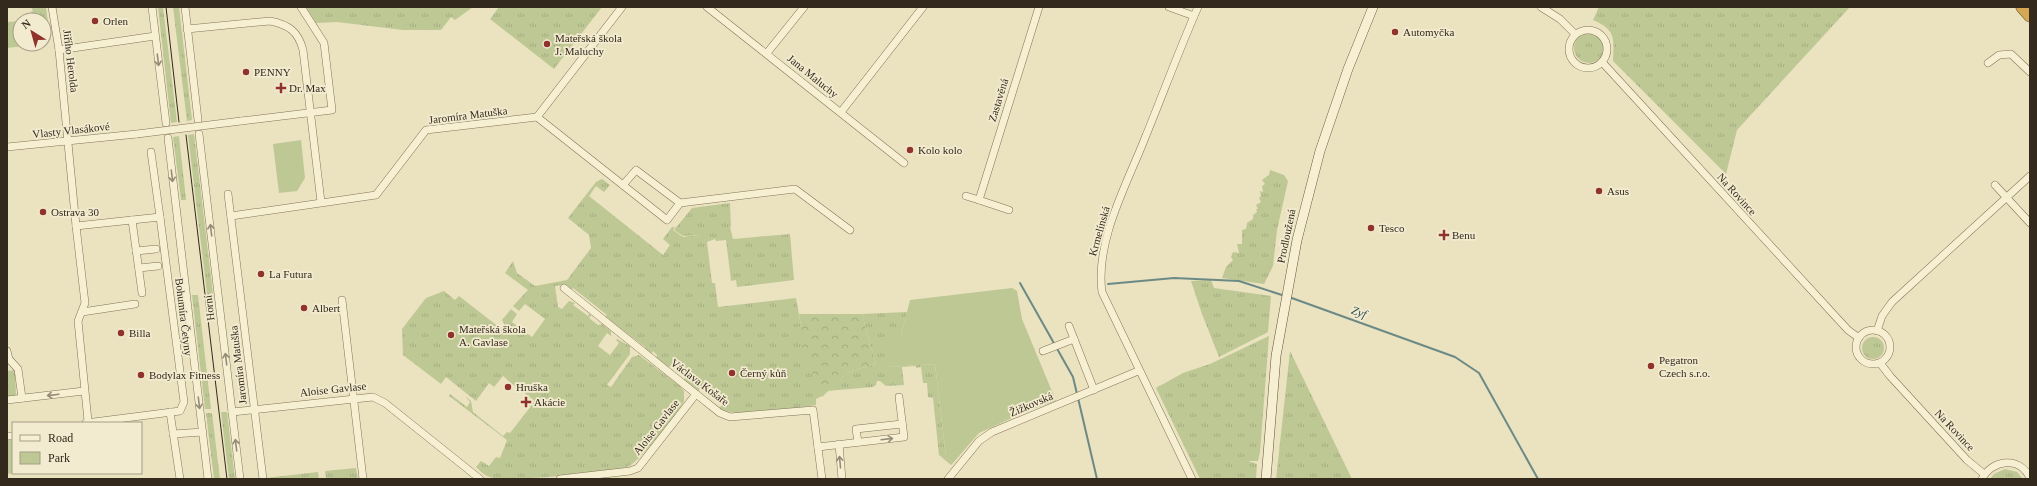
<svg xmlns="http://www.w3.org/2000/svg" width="2037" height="486" font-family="Georgia,serif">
  <defs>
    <pattern id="grass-tufts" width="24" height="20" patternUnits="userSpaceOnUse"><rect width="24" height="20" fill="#bec895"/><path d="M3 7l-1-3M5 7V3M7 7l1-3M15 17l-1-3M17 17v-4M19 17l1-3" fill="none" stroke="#a4ac80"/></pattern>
    <pattern id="forest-crowns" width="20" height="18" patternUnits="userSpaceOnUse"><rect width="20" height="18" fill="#bec895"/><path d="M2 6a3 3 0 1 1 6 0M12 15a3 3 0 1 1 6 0" fill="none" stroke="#a4ac80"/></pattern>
  </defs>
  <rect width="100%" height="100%" fill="#ebe2c0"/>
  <g fill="url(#grass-tufts)">
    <path d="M31,7H46L50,39L44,44V20H32L31,12L33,11Z"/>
    <path d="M158,7H163L177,122L171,123Z"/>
    <path d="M173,7H179L192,120L187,121Z"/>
    <path d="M306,7H473L455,20L451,17L441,30H403L337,22L316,23Z"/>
    <path d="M499,7H602L554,69L490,19Z"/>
    <path d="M1599,7H1850L1737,130L1726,174L1613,61C1614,38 1616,30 1593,20Z"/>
    <path d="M20,21V44H42L7,48V22Z"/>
    <circle cx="1589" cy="48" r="15"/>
    <path d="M194,134L214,302H208L188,135Z"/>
    <path d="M179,136L186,200H181L173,137Z"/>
    <path d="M1270,170L1284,175L1288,181L1277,230L1273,266L1264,284L1222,278L1226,267L1233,260L1231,257L1233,252L1239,253L1237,244H1242V230L1246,229L1247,223L1253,219V215L1257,212L1256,209H1258L1256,205L1261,202L1259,198L1261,196L1260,191L1263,192L1262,186L1265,184L1262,180L1269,175Z"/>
    <path d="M602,179L610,185L604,192L596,186L589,196L663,255L670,245L663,239L672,227H675L673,230L683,237L701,235L683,236L674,230L692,208L730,203L731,227H730L733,239L790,234L794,280L737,287L736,280L731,281L726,240L716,241L715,239L707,242L712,283H715L718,307L796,298L801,326L796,329L822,396L816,399V405C793,408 738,420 719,408L723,404L701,387L698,392L683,380L687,376L672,364L668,368L656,359L657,355L653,351L651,354L645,350V347L605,317L607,315L573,288L570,291L562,285L555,286L558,307L562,309L569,301L575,303L573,305L588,316L589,314L591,315L589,318L598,325L602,324L611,331V336L607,333L598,346L610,355L619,343L616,340L617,339L630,346V354L607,385L611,387L632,357L639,355L680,386L684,391V401C678,413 641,460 629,466C616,472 509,482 494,478C486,477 481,472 476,467L481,461L489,466L496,457L500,458L507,440L449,396L450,394L467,407L470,402L465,396L471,401L473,412L503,436L507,432L510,433L535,401L522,391L521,386L516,387L503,376L494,387L489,383L476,401L446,377L441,384L403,355L402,329L426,298L444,291L455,300L459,296L504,331L506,328L502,320L511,309L517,314L512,322L532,337L545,319L525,304L519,311L513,306L528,290L505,273L513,261L517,273L535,286L567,280L591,248L589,235L568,218L596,182Z"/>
    <path d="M1211,280L1214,288L1271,296L1268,332L1219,357L1202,314L1191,281Z"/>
    <path d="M192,295H198L211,409H205Z"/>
    <path d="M907,312L901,336L888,367L935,364L946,457L953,463L951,465L939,455L933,398L928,397L927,383H923L921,367L916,368V366L902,367L904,385L886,386L880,381H877L876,385L873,387L827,391L848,372L876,364L862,314Z"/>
    <path d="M1269,336L1260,452L1258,461H1248L1257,464L1256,479H1200L1156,388L1183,373L1210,364Z"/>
    <circle cx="1873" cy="348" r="11"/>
    <path d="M1290,351L1352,479H1276Z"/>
    <path d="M15,370L16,394L13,397L7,398V371Z"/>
    <path d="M221,412H227L235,479H229Z"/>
    <path d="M206,413H212L220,479H214Z"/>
    <path d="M13,438V473H16L7,474V439Z"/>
    <path d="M356,468L358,479H326L325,471Z"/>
    <path d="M2005,469L2017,472L2023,479H1990L1994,474Z"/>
    <path d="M318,472L319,479H267L266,478Z"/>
  </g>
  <path fill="url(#forest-crowns)" d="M799,314H862L876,364L848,372L822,397L795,329L801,326Z"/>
  <g fill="#bec895">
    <path d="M301,140L305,178L297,191L279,193L273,144Z"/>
    <path d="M1012,288L1017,291L1022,319L1056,401L1027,411L979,433L953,463L946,457L935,364L888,367L885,338L901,336L910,300Z"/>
  </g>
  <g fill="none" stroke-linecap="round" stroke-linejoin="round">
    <g stroke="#6b8a85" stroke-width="2">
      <path d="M1020,283L1073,377L1077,394"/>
      <path d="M1108,284L1174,278L1239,281L1285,296"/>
      <path d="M1289,297L1455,357L1479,373L1538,479"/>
      <path d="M1078,398L1097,479"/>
    </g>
    <defs>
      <g id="minor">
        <path d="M52,7L59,50L76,226L160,217L184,402L180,411L86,423"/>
        <path d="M152,7L166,123"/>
        <path d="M185,7L198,120"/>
        <path d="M707,7L904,163"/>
        <path d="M1169,7L1194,16"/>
        <path d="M1541,7L1560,19L1575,34"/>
        <path d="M187,29L270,21C289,25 298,31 303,50L321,202"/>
        <circle cx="1588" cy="49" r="19"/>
        <path d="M59,50L155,36"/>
        <path d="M767,53L804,7"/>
        <path d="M1602,62L1848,330L1859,338"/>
        <path d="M1988,63L1999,55L2011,54L2030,72"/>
        <path d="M841,112L923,7"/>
        <path d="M537,117L622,7"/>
        <path d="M241,121L332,110L324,43L301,7"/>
        <path d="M199,134L240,479"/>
        <path d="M168,138L208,479"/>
        <path d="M7,147L137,134"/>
        <path d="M151,152L160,217"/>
        <path d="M623,185L636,170L680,203"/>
        <path d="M1995,185L2030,223"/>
        <path d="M228,194L263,479"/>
        <path d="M966,196L979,200"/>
        <path d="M1009,210L979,200L1039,7"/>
        <path d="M231,216L376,195L426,130L537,117L667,220L680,203L795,189L850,230"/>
        <path d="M132,220L142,293"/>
        <path d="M76,226L85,303L78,321L88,421"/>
        <path d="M136,251L156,249"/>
        <path d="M139,268L158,266"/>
        <path d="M564,288L696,394L720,413L730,417L813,410L822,479"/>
        <path d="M342,300L363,479"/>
        <path d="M82,312L135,304"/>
        <path d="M1069,326L1094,390"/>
        <circle cx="1873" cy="347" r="17"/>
        <path d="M1877,331L1882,316L1892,302L2030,176"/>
        <path d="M7,351L9,359L18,369L22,398"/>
        <path d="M1043,351L1074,339"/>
        <path d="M1880,363L1890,376L1967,460L1984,474"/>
        <path d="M7,400L84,391"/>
        <path d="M170,412L180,479"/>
        <path d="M232,412L373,397L385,403L480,479"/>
        <path d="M173,434L203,432"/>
        <path d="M7,436H13"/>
        <path d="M858,442L856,429L902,424"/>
        <path d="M839,444L842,479"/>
        <path d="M818,447L904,437L899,397"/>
        <path d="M560,479L630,471L638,468L696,394"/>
        <path d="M948,479L979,441L992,432L1138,371"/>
        <path d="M1192,479L1102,292C1095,241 1127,184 1145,138C1163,94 1179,50 1198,7"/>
        <path d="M1982,479C1992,459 2020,456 2030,478"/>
      </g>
      <path id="secondary" d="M1266,479L1276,356L1297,240L1320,151L1348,69L1373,7"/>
      <path id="motorway" d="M2022,7L2030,16"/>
    </defs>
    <use href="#minor" stroke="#837359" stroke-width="8"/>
    <use href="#secondary" stroke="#65543c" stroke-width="10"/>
    <use href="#motorway" stroke="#51412d" stroke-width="13"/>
    <use href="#minor" stroke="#f7efd2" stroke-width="7"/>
    <use href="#secondary" stroke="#f7efd2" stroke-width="9"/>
    <use href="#motorway" stroke="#d7a854" stroke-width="12"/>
    <g stroke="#33291d" stroke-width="1">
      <path d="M166,7L179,122"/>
      <path d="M186,135L227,479"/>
    </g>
    <defs>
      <path id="minor-bridge" d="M137,134L241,121"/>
    </defs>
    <use href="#minor-bridge" stroke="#837359" stroke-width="8" stroke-linecap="butt"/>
    <use href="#minor-bridge" stroke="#f7efd2" stroke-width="7"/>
  </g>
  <defs><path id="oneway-shaft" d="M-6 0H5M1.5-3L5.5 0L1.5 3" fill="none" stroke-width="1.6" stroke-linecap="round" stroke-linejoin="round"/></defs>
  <g stroke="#958c78">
    <use href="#oneway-shaft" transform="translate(158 60) rotate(83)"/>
    <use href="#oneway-shaft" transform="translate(172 176) rotate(83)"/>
    <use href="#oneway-shaft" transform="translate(211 230) rotate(-97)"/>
    <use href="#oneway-shaft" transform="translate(226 359) rotate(-97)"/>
    <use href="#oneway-shaft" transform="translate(53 395) rotate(173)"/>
    <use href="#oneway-shaft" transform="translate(199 403) rotate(83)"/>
    <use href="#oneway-shaft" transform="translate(887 439) rotate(-7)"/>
    <use href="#oneway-shaft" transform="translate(236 445) rotate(-97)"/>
    <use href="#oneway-shaft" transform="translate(840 462) rotate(-95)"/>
  </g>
  <g fill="#8f332c" stroke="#f3ebcf" stroke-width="1.5">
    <circle cx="95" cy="21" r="4"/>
    <circle cx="1395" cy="32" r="4"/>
    <circle cx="547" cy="44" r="4"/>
    <circle cx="246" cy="72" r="4"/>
    <path d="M279 82h4v4h4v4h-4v4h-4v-4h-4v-4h4z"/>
    <circle cx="910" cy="150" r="4"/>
    <circle cx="1599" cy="191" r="4"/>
    <circle cx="43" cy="212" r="4"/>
    <circle cx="1371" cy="228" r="4"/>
    <path d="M1442 229h4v4h4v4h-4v4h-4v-4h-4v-4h4z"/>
    <circle cx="261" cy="274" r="4"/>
    <circle cx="304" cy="308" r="4"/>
    <circle cx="121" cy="333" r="4"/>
    <circle cx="451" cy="335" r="4"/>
    <circle cx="1651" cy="366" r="4"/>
    <circle cx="732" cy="373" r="4"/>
    <circle cx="141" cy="375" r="4"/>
    <circle cx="508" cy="387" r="4"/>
    <path d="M524 396h4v4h4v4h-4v4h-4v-4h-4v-4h4z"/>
  </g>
  <g text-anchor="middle" stroke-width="3.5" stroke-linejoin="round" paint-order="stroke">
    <g font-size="11" fill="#33291d" stroke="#f3ebcf" text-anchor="start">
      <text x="103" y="25">Orlen</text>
      <text x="1403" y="36">Automyčka</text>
      <text x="555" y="42">Mateřská škola<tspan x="555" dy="13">J. Maluchy</tspan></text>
      <text x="254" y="76">PENNY</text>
      <text x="289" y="92">Dr. Max</text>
      <text x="918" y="154">Kolo kolo</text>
      <text x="1607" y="195">Asus</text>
      <text x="51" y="216">Ostrava 30</text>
      <text x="1379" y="232">Tesco</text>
      <text x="1452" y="239">Benu</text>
      <text x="269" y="278">La Futura</text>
      <text x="312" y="312">Albert</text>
      <text x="459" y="333">Mateřská škola<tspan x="459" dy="13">A. Gavlase</tspan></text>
      <text x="129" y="337">Billa</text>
      <text x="1659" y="364">Pegatron<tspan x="1659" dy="13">Czech s.r.o.</tspan></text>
      <text x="740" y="377">Černý kůň</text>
      <text x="149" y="379">Bodylax Fitness</text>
      <text x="516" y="391">Hruška</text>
      <text x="534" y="406">Akácie</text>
    </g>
    <g font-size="11" fill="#33291d" stroke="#f3ebcf">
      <text transform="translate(71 61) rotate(83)" y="4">Jiřího Herolda</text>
      <text transform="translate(813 76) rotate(39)" y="4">Jana Maluchy</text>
      <text transform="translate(998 100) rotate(-73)" y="4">Zastavěná</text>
      <text transform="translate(468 115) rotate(-7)" y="4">Jaromíra Matuška</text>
      <text transform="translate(71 130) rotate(-6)" y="4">Vlasty Vlasákové</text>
      <text transform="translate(1737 194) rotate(48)" y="4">Na Rovince</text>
      <text transform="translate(1099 231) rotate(-74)" y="4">Krmelínská</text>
      <text transform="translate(1286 236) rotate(-78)" y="4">Prodloužená</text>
      <text transform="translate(209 308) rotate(-97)" y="4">Horní</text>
      <text transform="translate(184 317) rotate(83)" y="4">Bohumíra Četyny</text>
      <text transform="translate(238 365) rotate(-97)" y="4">Jaromíra Matuška</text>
      <text transform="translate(700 382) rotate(37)" y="4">Václava Košaře</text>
      <text transform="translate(333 389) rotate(-6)" y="4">Aloise Gavlase</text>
      <text transform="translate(1031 404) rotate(-23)" y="4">Žižkovská</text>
      <text transform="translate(656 427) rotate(-52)" y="4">Aloise Gavlase</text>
      <text transform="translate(1955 430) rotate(47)" y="4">Na Rovince</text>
    </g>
    <g font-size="12" font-style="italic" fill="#2d5252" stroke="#f3ebcf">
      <text transform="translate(1359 312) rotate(20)" y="4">Zyf</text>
    </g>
  </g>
  <rect width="2037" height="486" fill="none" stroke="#33291d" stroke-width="16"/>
  <rect x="12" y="422" width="130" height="52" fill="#f3ebcf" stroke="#a69d88"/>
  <rect x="20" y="435" width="20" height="6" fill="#f7efd2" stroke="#a69d88"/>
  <text x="48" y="442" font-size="12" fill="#33291d">Road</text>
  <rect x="20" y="452" width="20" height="12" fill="#bec895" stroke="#a69d88"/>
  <text x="48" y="462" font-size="12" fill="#33291d">Park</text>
  <g transform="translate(32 32) rotate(323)"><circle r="19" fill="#f3ebcf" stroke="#a69d88"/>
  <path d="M0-3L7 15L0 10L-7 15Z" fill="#8f332c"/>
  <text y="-6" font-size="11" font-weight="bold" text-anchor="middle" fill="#33291d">N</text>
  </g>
</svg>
